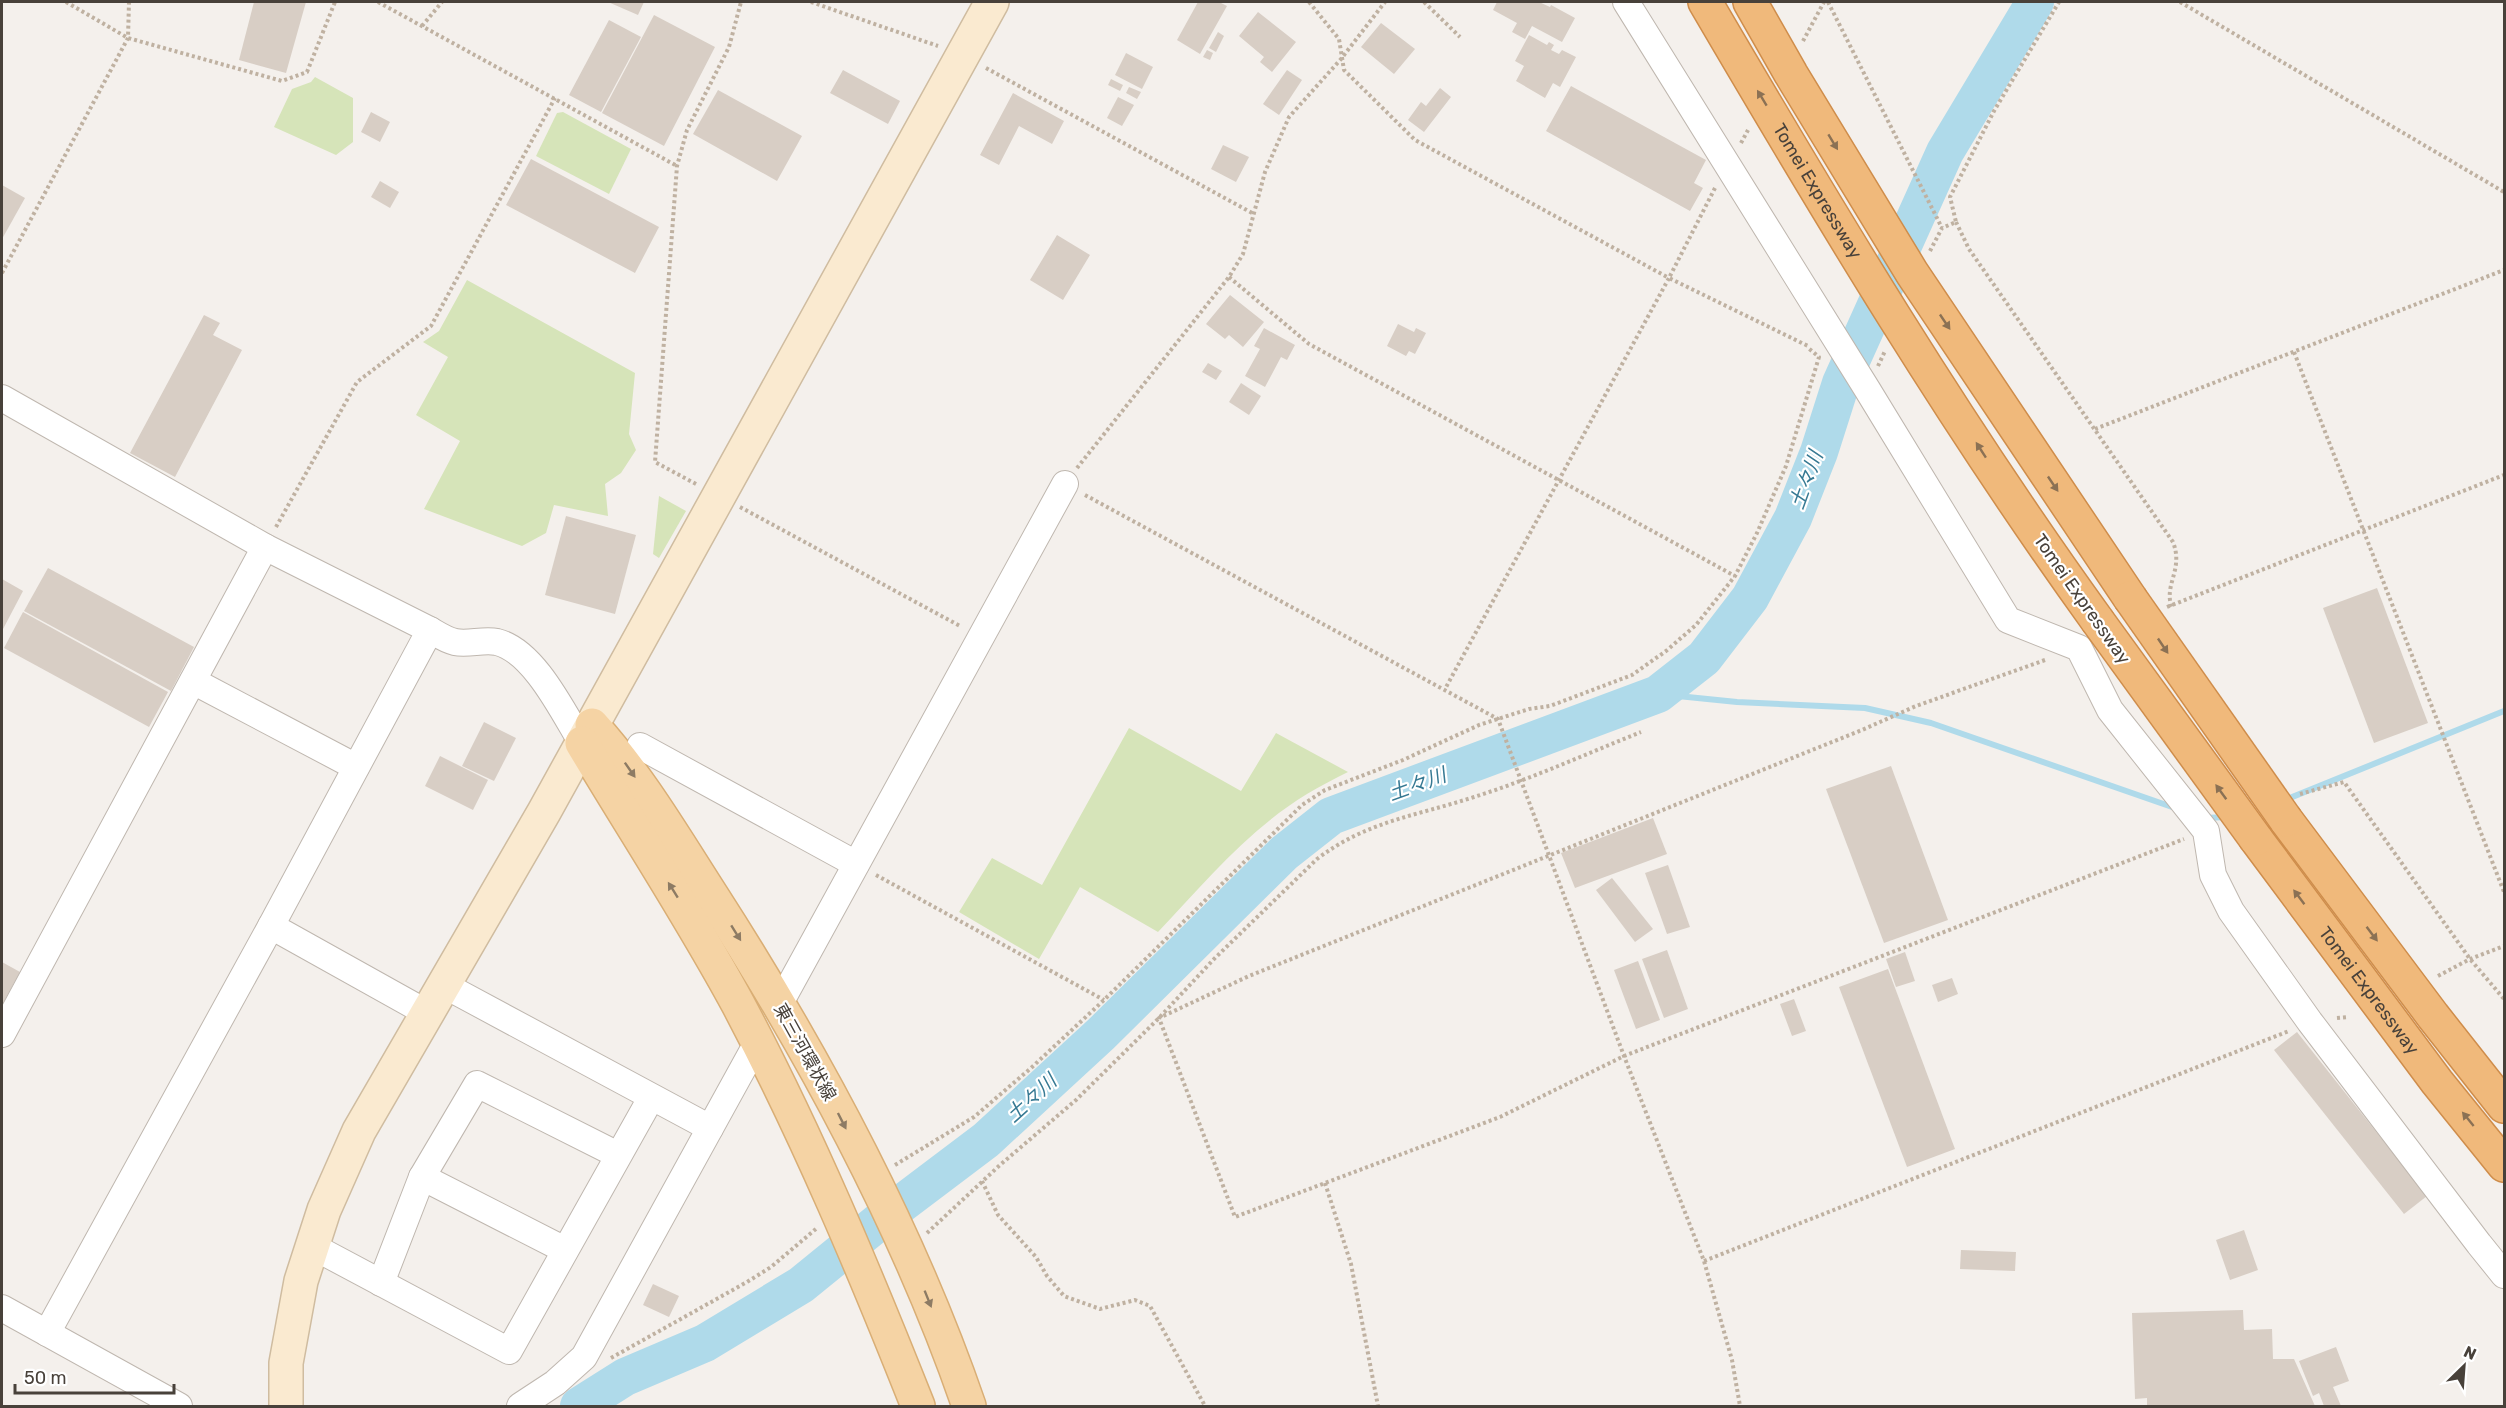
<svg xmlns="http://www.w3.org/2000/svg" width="2506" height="1408" font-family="Rubik,'Noto Sans JP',sans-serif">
  <rect width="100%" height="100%" fill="#f4f0ec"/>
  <g fill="#d6e4b9">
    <path d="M315,77L353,98V142L336,155L274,127L292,89L311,82Z"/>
    <path d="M563,112L631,149L609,194L536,156L557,113Z"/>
    <path d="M467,280L635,373L629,434L636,450L621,473L605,484L608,516L554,505L546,533L522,546L424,509L460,441L416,415L448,357L423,342L439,331Z"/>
    <path d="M659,496L686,511L659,558L653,554Z"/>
    <path d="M1129,728L1241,791L1276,733L1348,772C1334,779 1320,786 1307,794C1249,829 1204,883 1158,932L1080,887L1039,959L959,912L992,858L1042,885Z"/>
  </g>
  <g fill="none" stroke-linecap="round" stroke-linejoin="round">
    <g stroke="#afdaea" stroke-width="6">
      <path d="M1658,694L1737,702L1865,708L1931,723L2175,808"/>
      <path d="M2285,800L2504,711"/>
      <path d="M2205,818L2227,817"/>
    </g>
    <path stroke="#afdaea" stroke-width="38" d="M579,1406L625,1377L705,1343L801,1285L892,1211L986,1140L1101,1034L1284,853L1331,816L1658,694L1704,658L1750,598L1793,518L1819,452L1841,383L1945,152L2035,2"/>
  </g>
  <g fill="#d8cec5">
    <path d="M254,2H306L286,73L239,60Z"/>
    <path d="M608,2H644L638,15Z"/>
    <path d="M1198,2H1219L1227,6L1200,54L1177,40Z"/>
    <path d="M1497,2H1539L1550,7L1551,5L1575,18L1562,42L1532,26L1525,39L1512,32L1517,23L1493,10Z"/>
    <path d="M1258,12L1296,42L1272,72L1260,62L1264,57L1239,36Z"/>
    <path d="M654,15L715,47L664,146L602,113Z"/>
    <path d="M609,20L641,37L601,112L569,95Z"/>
    <path d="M1381,23L1415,49L1394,74L1361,47Z"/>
    <path d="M1218,32L1224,36L1216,52L1209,48Z"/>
    <path d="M1529,35L1547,45L1549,42L1554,45L1551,50L1559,54L1562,50L1576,57L1560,87L1553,83L1545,98L1516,81L1524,66L1515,61Z"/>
    <path d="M1207,50L1213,53L1210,60L1203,57Z"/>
    <path d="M1126,53L1153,67L1142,89L1115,75Z"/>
    <path d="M843,70L900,101L888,124L830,93Z"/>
    <path d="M1287,70L1302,80L1279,115L1263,104Z"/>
    <path d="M1111,79L1123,85L1120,91L1108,85Z"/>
    <path d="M1571,86L1706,160L1694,183L1703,188L1690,211L1546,131Z"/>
    <path d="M1129,87L1141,92L1137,99L1126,93Z"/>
    <path d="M1440,88L1451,97L1424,132L1408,120L1421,102L1426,106Z"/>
    <path d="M718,90L802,136L777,181L693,134Z"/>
    <path d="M1013,93L1064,121L1052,144L1019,126L999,165L980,155Z"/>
    <path d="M1118,97L1134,105L1122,126L1107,118Z"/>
    <path d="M371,112L390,122L380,142L361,132Z"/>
    <path d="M1223,145L1249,157L1236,182L1211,169Z"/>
    <path d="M531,159L659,227L635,273L506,205Z"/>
    <path d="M380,181L399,192L390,208L371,197Z"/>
    <path d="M2,185L25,198L2,239Z"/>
    <path d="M1057,235L1090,255L1063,300L1030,280Z"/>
    <path d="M1230,295L1264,322L1243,347L1229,335L1225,339L1206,324Z"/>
    <path d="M204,315L220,323L213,335L242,350L175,477L130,453Z"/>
    <path d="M1398,324L1414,332L1416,328L1426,333L1415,354L1409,351L1406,356L1387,346Z"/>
    <path d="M1264,328L1295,345L1287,360L1281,357L1265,387L1245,376L1260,349L1254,346Z"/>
    <path d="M1208,363L1222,371L1216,380L1202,372Z"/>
    <path d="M1241,383L1261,396L1249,415L1229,402Z"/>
    <path d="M566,516L636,535L615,614L545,595Z"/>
    <path d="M48,568L194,647L171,691L24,611Z"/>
    <path d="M2,579L23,591L2,631Z"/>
    <path d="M2377,588L2428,723L2374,743L2323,608Z"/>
    <path d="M23,612L168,692L149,727L4,648Z"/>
    <path d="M484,722L516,738L494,781L462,766Z"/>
    <path d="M440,756L488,780L473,810L425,786Z"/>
    <path d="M1891,766L1948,920L1884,943L1826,789Z"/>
    <path d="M1653,818L1667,854L1575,888L1561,853Z"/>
    <path d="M1668,865L1690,927L1667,934L1645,873Z"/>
    <path d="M1612,878L1653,929L1635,942L1596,890Z"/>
    <path d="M1667,950L1688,1009L1664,1018L1642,959Z"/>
    <path d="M1905,952L1915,981L1896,987L1886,959Z"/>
    <path d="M1638,961L1660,1020L1636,1029L1614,970Z"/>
    <path d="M2,962L20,972L2,1005Z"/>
    <path d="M1888,969L1955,1149L1907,1167L1839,987Z"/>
    <path d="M1952,978L1958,994L1938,1002L1932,985Z"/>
    <path d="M1794,999L1806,1031L1792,1036L1780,1004Z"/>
    <path d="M2297,1032L2427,1196L2404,1214L2274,1050Z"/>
    <path d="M2244,1230L2258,1270L2230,1280L2216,1240Z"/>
    <path d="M1961,1250L2016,1252L2015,1271L1960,1269Z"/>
    <path d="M653,1284L679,1296L669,1317L643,1305Z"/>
    <path d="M2243,1310L2244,1330L2272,1329L2273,1359H2294L2315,1406H2147V1398L2135,1399L2132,1313Z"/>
    <path d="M2336,1347L2349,1381L2333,1387L2341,1406H2324L2319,1393L2313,1396L2299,1361Z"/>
  </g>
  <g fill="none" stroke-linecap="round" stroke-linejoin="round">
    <defs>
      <g id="street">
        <path d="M1626,2L1867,389L2008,620L2079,648L2110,710L2206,831L2213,875L2231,911L2310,1022L2479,1244L2504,1275"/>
        <path d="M2,398L265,547L430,630C437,634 446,640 455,642C468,645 483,639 497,642C534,651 563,712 582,743"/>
        <path d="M193,681L356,767"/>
        <path d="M640,746L856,864"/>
        <path d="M271,926L427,1013"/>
        <path d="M444,985L710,1128"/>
        <path d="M779,1005L1065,484"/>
        <path d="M2,1034L265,547"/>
        <path d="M422,1177L565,1250"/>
        <path d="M312,1246L509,1351L651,1098"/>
        <path d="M381,1283L422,1177L477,1084L618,1155"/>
        <path d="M2,1308L179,1406"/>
        <path d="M47,1333L271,926L430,630"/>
        <path d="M520,1406L555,1383L584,1357L757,1043"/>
      </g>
      <path id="secondary" d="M286,1406V1363L301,1281L324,1210L359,1131L544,812L992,2"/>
      <g id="primary">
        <path d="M592,725C639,777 674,837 712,896C813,1053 908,1229 969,1406"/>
        <path d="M582,743C634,830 690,915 738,1004C807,1134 864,1270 918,1406"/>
      </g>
      <g id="highway">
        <path id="s1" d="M1705,2C1828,212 1954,422 2097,620"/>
        <path d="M1750,2L1791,74L1912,273L2130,598"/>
        <path d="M2286,820L2433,1016L2504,1106"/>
        <path id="s2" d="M2256,839L2437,1082L2504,1165"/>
      </g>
    </defs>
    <use href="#street" stroke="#bfb7af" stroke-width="28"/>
    <use href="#secondary" stroke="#cfbca0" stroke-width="36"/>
    <use href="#primary" stroke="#d9ae75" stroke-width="36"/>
    <use href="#highway" stroke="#cf8d4b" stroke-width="36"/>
    <g stroke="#bfb1a1" stroke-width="4" stroke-dasharray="3 3" stroke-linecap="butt">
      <path d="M66,2L128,38L282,81L307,72L335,2"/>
      <path d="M378,2L677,166"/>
      <path d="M811,2L938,46"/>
      <path d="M1309,2L1339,39L1344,70L1415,140L1669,278L1445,689"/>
      <path d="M1424,2L1460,37"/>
      <path d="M1828,2L1942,228"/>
      <path d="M2180,2L2504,192"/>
      <path d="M422,26L442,2"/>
      <path d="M1803,41L1824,2"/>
      <path d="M986,68L1254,214"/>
      <path d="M1741,143L1748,130"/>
      <path d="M1715,188L1669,278L1808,346"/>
      <path d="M1956,222L1969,249L2173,542C2184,570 2163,585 2172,608"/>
      <path d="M1930,251L1942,228L1956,222L1950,197L1994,111L2059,2"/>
      <path d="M2,273L128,38L129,2"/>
      <path d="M1229,277L1309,344L1735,576"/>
      <path d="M2294,352L2504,892"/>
      <path d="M1878,366L1885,351"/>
      <path d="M2095,429L2504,270"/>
      <path d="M1077,468L1229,277L1243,254L1265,172L1289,117L1341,59L1385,2"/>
      <path d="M696,484L655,462L677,166L687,130L729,47L741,2"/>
      <path d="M1085,495L1498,719L1624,1056L1704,1261L1732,1360L1740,1406"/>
      <path d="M740,507L960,626"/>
      <path d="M276,527L357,382L431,326L555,98"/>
      <path d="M2167,607L2504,475"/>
      <path d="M2045,660L1916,706L1862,730L1249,976L1159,1018L1235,1217L1500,1117L1624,1056L2184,839"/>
      <path d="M2300,794L2344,782L2470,959L2504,999"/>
      <path d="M876,875L1104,1000"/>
      <path d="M2438,976L2470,959L2504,946"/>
      <path d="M2337,1018L2348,1017"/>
      <path d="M895,1165L974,1117L1031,1068L1104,1000L1302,805L1325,790L1403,760L1479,725L1529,709L1550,706L1632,675L1666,651L1696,625L1735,576L1757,533L1786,466L1819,357L1807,347"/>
      <path d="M982,1181L998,1215L1036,1257L1047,1276L1064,1296L1100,1309L1135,1300L1150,1306L1205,1406"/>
      <path d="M1325,1183L1351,1264L1378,1406"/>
      <path d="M927,1233L1000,1165L1076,1100L1159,1018L1214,959L1317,859C1367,821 1416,816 1474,797C1531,779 1586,754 1641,732"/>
      <path d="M1704,1261L2289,1031"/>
      <path d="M611,1358L747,1282L771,1267L817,1228"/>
    </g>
    <use href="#street" stroke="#fff" stroke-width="26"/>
    <use href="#secondary" stroke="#faead0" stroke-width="33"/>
    <use href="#primary" stroke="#f5d3a4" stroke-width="33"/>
    <use href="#highway" stroke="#f0b97b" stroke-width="33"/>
    <defs>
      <g id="highway-bridge">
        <path d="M2130,598L2286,820"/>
        <path d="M2097,620L2256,839"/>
      </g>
    </defs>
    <use href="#highway-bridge" stroke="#cf8d4b" stroke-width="36" stroke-linecap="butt"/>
    <use href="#highway-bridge" stroke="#f0b97b" stroke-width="33"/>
  </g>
  <defs><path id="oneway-solid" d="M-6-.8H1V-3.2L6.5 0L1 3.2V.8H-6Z" transform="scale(1.5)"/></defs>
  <g fill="#8b7154">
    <use href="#oneway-solid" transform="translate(1762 98) rotate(-121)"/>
    <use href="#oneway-solid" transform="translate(1833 142) rotate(59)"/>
    <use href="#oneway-solid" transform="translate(1945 322) rotate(56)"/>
    <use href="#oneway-solid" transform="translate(1981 450) rotate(-123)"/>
    <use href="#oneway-solid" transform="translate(2053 484) rotate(56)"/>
    <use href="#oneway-solid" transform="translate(2163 646) rotate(56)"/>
    <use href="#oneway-solid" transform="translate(2221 792) rotate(-126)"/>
    <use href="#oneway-solid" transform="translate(2299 897) rotate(-127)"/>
    <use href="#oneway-solid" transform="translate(2372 934) rotate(53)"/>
    <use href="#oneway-solid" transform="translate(2468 1119) rotate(-129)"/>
  </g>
  <g fill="#8d7b64">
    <use href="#oneway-solid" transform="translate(630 770) rotate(55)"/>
    <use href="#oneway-solid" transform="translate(673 890) rotate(-122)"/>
    <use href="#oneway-solid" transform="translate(736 933) rotate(58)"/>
    <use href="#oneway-solid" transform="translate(842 1121) rotate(63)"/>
    <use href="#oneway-solid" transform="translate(928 1299) rotate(68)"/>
  </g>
  <g text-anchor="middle" stroke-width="4.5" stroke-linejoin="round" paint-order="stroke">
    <g font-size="18" fill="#48413a" stroke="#fff">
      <text dy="6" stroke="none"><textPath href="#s1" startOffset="220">Tomei Expressway</textPath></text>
      <text transform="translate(2082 599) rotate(55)" y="6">Tomei Expressway</text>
      <text dy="6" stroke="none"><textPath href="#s2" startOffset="189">Tomei Expressway</textPath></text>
      <text transform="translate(805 1052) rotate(61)" y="6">東三河環状線</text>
    </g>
    <g font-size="20" font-style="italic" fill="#367993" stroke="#fff">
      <text transform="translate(1806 480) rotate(-70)" y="7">土々川</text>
      <text transform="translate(1417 784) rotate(-20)" y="7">土々川</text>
      <text transform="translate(1031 1098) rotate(-42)" y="7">土々川</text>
    </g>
  </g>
  <rect width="2506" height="1408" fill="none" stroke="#48413a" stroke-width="6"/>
  <g transform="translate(2464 1366) rotate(25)" stroke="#ffffff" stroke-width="4.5" paint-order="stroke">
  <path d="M0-4.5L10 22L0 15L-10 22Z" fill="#48413a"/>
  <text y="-9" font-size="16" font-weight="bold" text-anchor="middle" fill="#48413a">N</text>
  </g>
  <path d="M15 1384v9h159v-9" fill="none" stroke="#48413a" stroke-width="3"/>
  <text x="24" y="1384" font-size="18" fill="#48413a" stroke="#ffffff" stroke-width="4.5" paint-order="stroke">50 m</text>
</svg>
